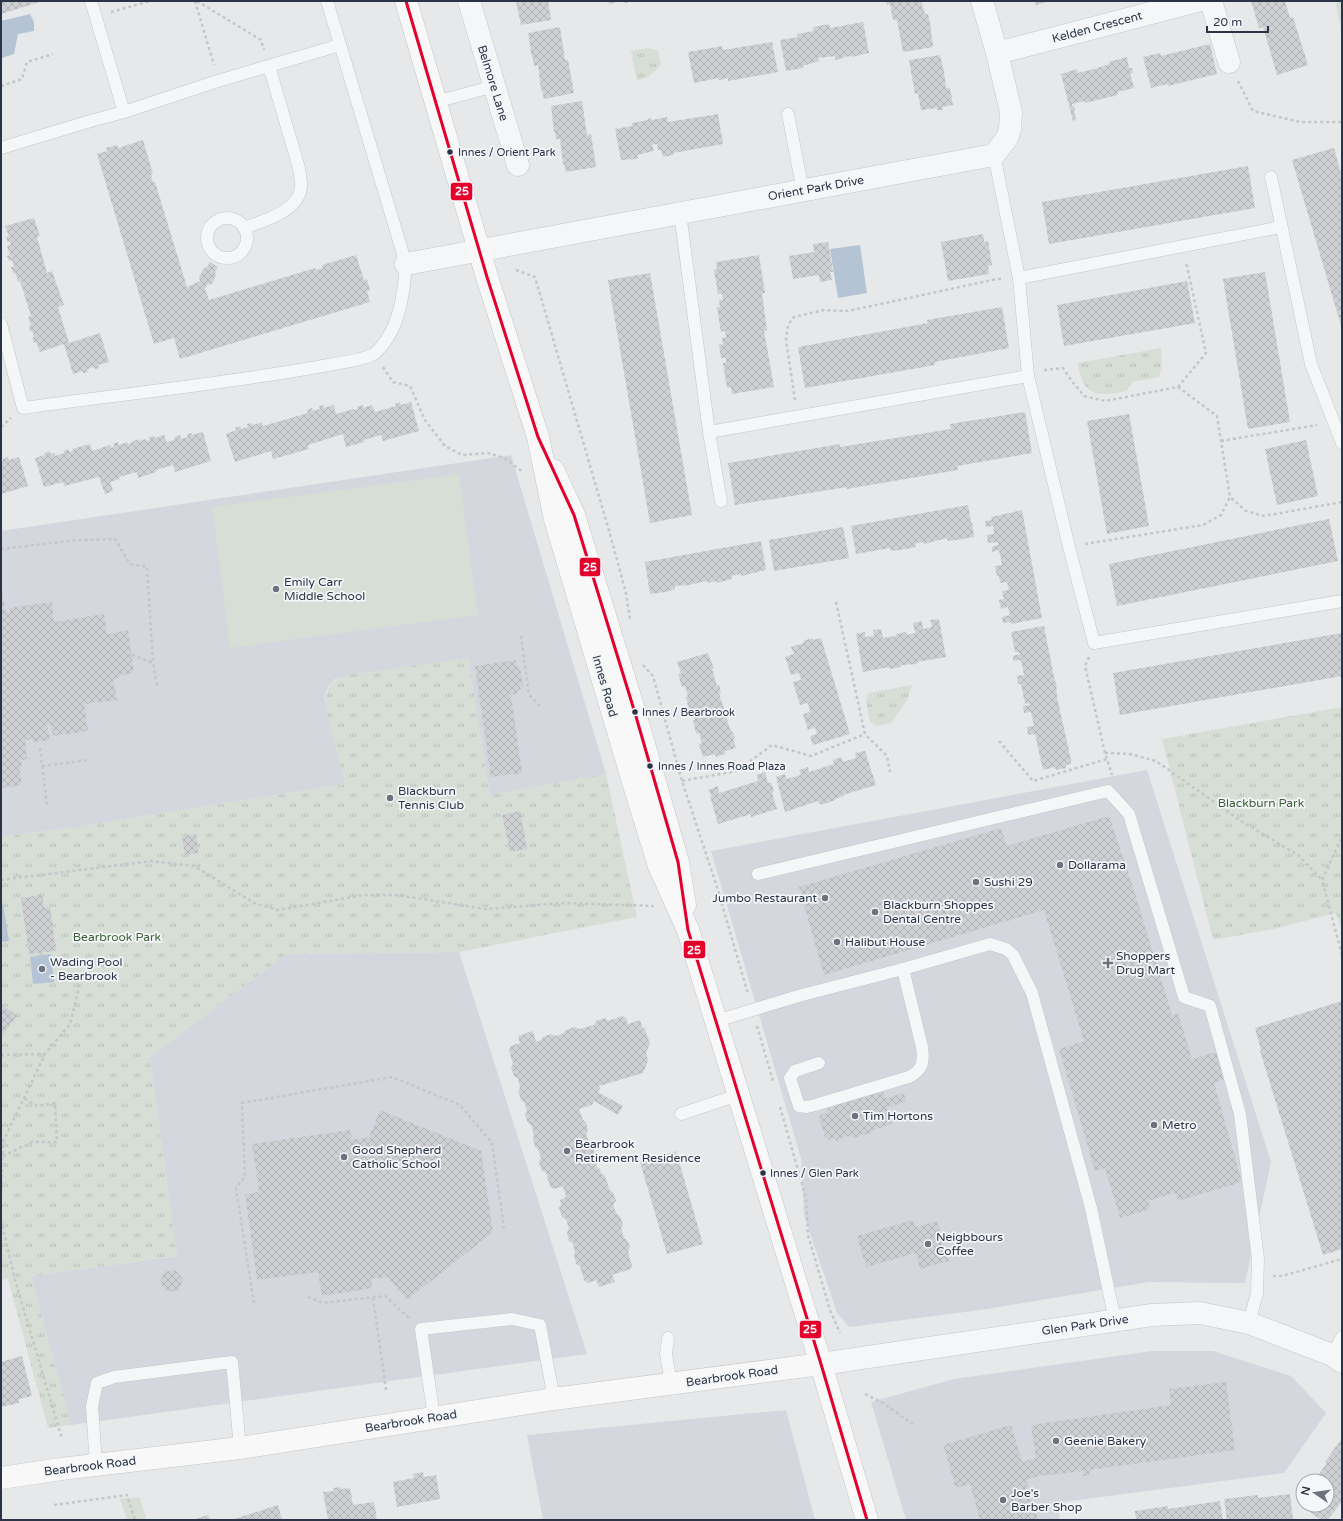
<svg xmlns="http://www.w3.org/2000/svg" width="1343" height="1521" font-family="'Varela Round',sans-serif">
  <defs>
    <pattern id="forest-crowns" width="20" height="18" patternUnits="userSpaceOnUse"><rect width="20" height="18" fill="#d6ded6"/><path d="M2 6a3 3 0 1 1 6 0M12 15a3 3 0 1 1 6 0" fill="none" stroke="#b8bfb9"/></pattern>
    <pattern id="park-tufts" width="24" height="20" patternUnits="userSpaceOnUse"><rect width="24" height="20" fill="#d6ded6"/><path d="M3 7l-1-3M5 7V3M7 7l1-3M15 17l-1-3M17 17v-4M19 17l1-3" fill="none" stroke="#b8bfb9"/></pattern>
    <pattern id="building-cross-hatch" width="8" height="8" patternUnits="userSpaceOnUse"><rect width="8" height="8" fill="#ced0d3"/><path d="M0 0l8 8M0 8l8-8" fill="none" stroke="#b1b3b6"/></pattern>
  </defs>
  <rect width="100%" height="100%" fill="#e6e8ea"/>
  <g fill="#d4d7dd">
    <path d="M511,455L606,774L490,795L468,658L335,679L328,688L325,694V706L345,784L81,826L1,837V531Z"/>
    <path d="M1147,770L1271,1162L1245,1283L1149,1282L981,1310L849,1327L837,1313L804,1215L801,1158L711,851Z"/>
    <path d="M459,952L587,1354L71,1425L31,1276L177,1256L150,1057L286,954Z"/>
    <path d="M1152,1351H1213L1291,1376L1326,1413L1284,1473L1056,1503L1060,1520H906L871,1402L954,1379Z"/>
    <path d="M786,1410L815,1520H543L527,1435Z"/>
  </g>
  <g fill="#d6ded6">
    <path d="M459,474L478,615L230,648L212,507Z"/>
    <path d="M139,1497L147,1520H127L120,1499Z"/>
  </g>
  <path fill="url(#forest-crowns)" d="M1335,1H1342V33Z"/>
  <g fill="url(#park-tufts)">
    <path d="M647,48L658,50L661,65L648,77L637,81L631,51Z"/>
    <path d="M1161,348L1162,364L1159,377L1132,382L1127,391C1112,394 1091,399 1083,382C1080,376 1079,369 1078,363Z"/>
    <path d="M468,658L490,795L606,774L637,917L459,952L286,954L150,1057L177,1256L31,1276L71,1425L48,1428L8,1279L1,1280V837L81,826L345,784L325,706C326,690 330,680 347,675Z"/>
    <path d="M912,685L907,700L891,723L876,726L870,722L866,701L868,693Z"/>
    <path d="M1342,707V932L1336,913L1273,929L1213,940L1162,739Z"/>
  </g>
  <g fill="#b4c4d5">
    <path d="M30,14L34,22V31L18,34L14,54L2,58L1,21Z"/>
    <path d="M860,245L867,293L838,298L830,249Z"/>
    <path d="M1,904H3L9,941L1,942Z"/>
    <path d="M51,954L54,982L33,984L30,957Z"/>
  </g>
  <g fill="url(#building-cross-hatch)">
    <path d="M1,1H39L40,2L1,14Z"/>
    <path d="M516,1H548L551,20L521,25Z"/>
    <path d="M608,1H627L628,3H624L623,1L609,4Z"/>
    <path d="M886,1H921L925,14H928L930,22L933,47L903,52L897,20H893L890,4L887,5Z"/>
    <path d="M1035,1H1050L1036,5Z"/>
    <path d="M1251,1H1285L1290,18L1293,17L1308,65L1277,75L1263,27L1259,28Z"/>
    <path d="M863,22L869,53L852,57V56L843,57L844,58L835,60V56L818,58L819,61L803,66V68L786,71L780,40L798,37L797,34L814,31L813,27L829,24L830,28Z"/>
    <path d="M560,27L565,60H568L574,93L544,99L542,90H541L538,65L534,66L533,58H532L528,33Z"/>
    <path d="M772,42L778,72L728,81V78L719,80V78L694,83L688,52L722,46L723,50Z"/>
    <path d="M1210,44L1217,74L1168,86L1167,84L1151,88L1143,57L1160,53L1161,56Z"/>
    <path d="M940,55L944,72L946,88H950L953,105L942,107L943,110H937V108L921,110L918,93L915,94L909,60Z"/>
    <path d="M1127,57L1129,68H1132L1133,73H1130L1134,88L1117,92L1118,95L1085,103V101L1072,104V106H1074L1075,110L1074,111L1076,120L1073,121L1061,74L1077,69L1078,73L1094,69L1110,64L1109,62Z"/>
    <path d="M582,101L587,135L591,134L596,167L566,172L564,164H563L560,139H556L555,132H554L551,106Z"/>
    <path d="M718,114L723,144L673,153L674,155L663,157L661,150H658L657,144L652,145L654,151L637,155L638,159L621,160L615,129L632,126V123L648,120V119L651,118L652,120L667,117L668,122Z"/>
    <path d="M143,140L153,174L151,175L153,182H155L187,287L200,281L199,277L204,268L207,267L210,262L218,267L215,272L216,275L212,284L207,285L205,289L209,300L315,268L316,270L323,268L322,265L356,255L364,280L367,279L370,290L367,291L370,302L180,359L174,338L154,344L97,154L107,151L106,148L117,145L118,148Z"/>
    <path d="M1334,148L1342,177V329L1292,160Z"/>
    <path d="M1248,166L1255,208L1049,244L1042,202Z"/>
    <path d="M34,218L40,236L37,237L47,273L52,271L64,305L58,307L69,343L100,333L109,362L98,365L99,368L95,369L94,367L87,369L88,372L83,373V371L73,374L64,344L40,352L36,342L34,343L32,338L34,337L32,331L30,332L29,326H31L28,317L31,316L20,281L18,282L15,272L13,273L11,267H14L12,260L9,261L7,256L10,255L7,246L11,245L10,241L8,242L6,237L9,236L5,226Z"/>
    <path d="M983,234L984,242L988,241L992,265L988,266L989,274L948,281L941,242Z"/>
    <path d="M828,242L833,272H830L832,280L820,282L819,275L793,279L789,256L814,252L813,244Z"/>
    <path d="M759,255L765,293H762L767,330L764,331L774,387L732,394L731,387L727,388L723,363H726V358H721L719,345L723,344L722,338L726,337L725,331L721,332L717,307H720L719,300H723L722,294H718L714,270L717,269L716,262Z"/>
    <path d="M1265,272L1290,422L1248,429L1223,279Z"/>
    <path d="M650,273L692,515L650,523L608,280Z"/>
    <path d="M1187,281L1195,323L1064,346L1057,305Z"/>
    <path d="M1002,307L1009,348L935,362V365L805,388L798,347L928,323L927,320Z"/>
    <path d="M400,402L401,405L411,402L419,431L383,441L381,435L364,440V442L346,447L343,434L308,445L309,449L273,459L271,451L235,462L226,434L236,430L235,428L240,426L241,429L248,427L247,424L252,423L253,425L262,422L263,426L308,413L307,410L312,408L313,411L320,409L319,406L323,405L324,408L334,405L336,414L354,409L355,410L358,409L357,407L363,405V408L372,405L375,412L396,406L395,404Z"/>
    <path d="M1025,412L1032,453L957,466L958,470L847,489V487L735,505L728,463L840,444V447L951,429L950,424Z"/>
    <path d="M1129,414L1149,526L1107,534L1087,421Z"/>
    <path d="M203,432L211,461L175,472L173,465L156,470V472L138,478L137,472L119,477L120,479L110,482L113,491L105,494L99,477L64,486L63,482L44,487L35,458L45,455V453L50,451L51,454L54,453L55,456L64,453V451L69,449V452L73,451L72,449L90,444L92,451L110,445L111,448L114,447L113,444L118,442L119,445L128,442V444L132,443L131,442L139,439L140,441L146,439L147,441L150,440L149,437L154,436L155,438L164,435L167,442L175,440L174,437L180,435L181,439L188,437L187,434L192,433V435Z"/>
    <path d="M1306,440L1318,496L1277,505L1265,449Z"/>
    <path d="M8,457L9,460L19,457L28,486L1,494V462L3,461V459Z"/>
    <path d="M968,505L971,522H972L974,537L956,540L948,541L947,538L924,544L923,542L915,544L916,547L906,549L891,551L890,548L856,554L851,526Z"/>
    <path d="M1022,510L1042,618L1011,624V622L1003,623L1002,617L1010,615L1008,607L1001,609L999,600L1004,599L1002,591L1009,590L1007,582L1000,583L999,576H997L995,566L1002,565L999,550L992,552V547L998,545V542L988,543L987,535L994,534L993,526L986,527L985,521L992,520L991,517Z"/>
    <path d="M1329,519L1338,561L1117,606L1109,564Z"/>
    <path d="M843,527L849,558L774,571L769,540Z"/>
    <path d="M761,541L766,570L741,576V574L732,576V579L717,583V581L707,583V581L684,586V585L675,586V589L666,592L650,594L645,562Z"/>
    <path d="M1,585L6,613H10L9,608L52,602L54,622L104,614L107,634L128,630L134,673L120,675V678L113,679L117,700L84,704L88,731L53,736L51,725L47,726L50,740L34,742L33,739L25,740L27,759L21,760L22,766L19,767L22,785L1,788Z"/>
    <path d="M939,619L946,657L917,662L918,664L901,665V667L889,669V667L863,672L856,634L865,632V637L874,636L873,630L881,629L883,638L896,636V634L906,632L907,635L915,633L913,623L922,621L923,629L932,627L930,620Z"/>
    <path d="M1044,626L1055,682L1056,681L1057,697L1071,760V764L1066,765V768L1056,770L1055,767L1043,770L1035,734L1028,735L1027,727L1034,726L1031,712L1024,713L1023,706L1030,705L1029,703L1025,704L1021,684H1018L1017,676L1024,675L1021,660L1013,661V656L1020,654L1019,652H1015L1011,632Z"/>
    <path d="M1342,633V676L1120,715L1113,673Z"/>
    <path d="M813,638V640L821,638L850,734L813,745L810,736L817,734L815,727L808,730L803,714L810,712L808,703L800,705L793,682L801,680L799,673L791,675L785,657L794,654L791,647L804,643L803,641Z"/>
    <path d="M708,653L714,669H712L717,686L719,685L721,692L719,693L724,709L726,708L728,715L726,716L731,732L732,731L735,738L733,739L736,748L725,751V754L716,757L715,754L703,757L699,744L702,743L699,733L696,734L693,720H695L692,710H689L686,697H688L685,686L682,687L678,674L681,673L677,662Z"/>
    <path d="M516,660L517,668L520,667L523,686H520L521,690L517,691V694L511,695L522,773L491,777L475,666Z"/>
    <path d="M865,751L876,785L843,795L844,796L835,799V800L821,805L820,803L819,804L818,801L785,812L776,777L785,774L786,779L801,775L799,770L808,767L809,772L834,764L833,760L841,757L843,762L856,758L855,753Z"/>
    <path d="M765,772L768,783L771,782L774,792L772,793L777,809L751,817V814L718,824L710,796H712L708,790L718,786L719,793L758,781L757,775Z"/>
    <path d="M520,811L527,849L510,852L502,815Z"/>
    <path d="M1109,816L1132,884L1172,1015L1178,1014L1192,1059L1217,1052L1225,1079L1214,1083L1242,1182L1178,1201L1175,1193L1148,1201L1151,1209L1120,1218L1105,1168L1095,1171L1059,1049L1084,1041L1044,910L824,975L799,887L1001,828L1007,846Z"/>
    <path d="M196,834L199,853L185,855L182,837Z"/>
    <path d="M42,895L44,908L50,907L56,951L29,954L21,898Z"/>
    <path d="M1342,1001V1249L1323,1255L1260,1051L1261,1050L1255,1028Z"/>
    <path d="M1,1004L17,1016L3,1034L1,1032Z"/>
    <path d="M622,1016L626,1018L628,1024L640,1020L642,1027L645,1029L650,1044L646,1052L648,1061L643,1073L599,1086L600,1089L598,1092L623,1106L618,1115L594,1101L592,1105L579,1109L583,1120L586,1122L588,1130L586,1134L590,1144L593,1146L595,1154L594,1158L597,1167L600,1169L601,1173L605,1176L610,1191L613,1192L616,1201L613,1205L617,1214L620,1216L623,1224L621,1228L624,1238L627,1240L630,1247L628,1252L632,1266L631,1269L612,1275L615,1282L599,1287L596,1280L588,1283L584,1280L580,1266L576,1264L574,1256L575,1252L573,1243L569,1241L567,1233L569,1229L566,1219L562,1217L559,1208L561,1205L560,1200L566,1197L563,1186L554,1189L550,1187L546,1172L542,1171L539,1162L541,1158L538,1149L535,1147L533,1138L534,1135L531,1125L528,1123L525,1115L527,1111L524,1102L521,1100L518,1091L520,1088L518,1078L514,1076L511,1067L513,1064L509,1050L511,1046L520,1043L518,1036L533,1031L536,1042L541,1040L543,1037L551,1034L555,1036L564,1033L566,1030L575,1027L579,1029L594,1025L596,1021L605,1018L608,1021Z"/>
    <path d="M883,1091L885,1098L904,1093L906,1102L887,1107L892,1124L873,1130L874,1132L853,1138L848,1136L836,1141L835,1138L830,1140L825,1137L819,1118L821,1114L825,1113L829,1106Z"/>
    <path d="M380,1110L481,1151L493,1232L407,1300L388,1277L371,1279L372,1288L322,1296L318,1272L257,1280L245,1194L259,1192L252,1144L350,1130L352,1140L369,1137Z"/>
    <path d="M676,1151L703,1244L667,1254L640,1162Z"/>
    <path d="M913,1220L915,1227L937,1221L949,1261L920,1269L916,1253L866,1267L857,1236Z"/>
    <path d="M175,1270L183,1279L179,1290L167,1292L160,1283L164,1272Z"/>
    <path d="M22,1356L32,1396L19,1399V1403L1,1407V1362Z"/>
    <path d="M1226,1382L1235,1450L1089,1470L1090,1476H1083V1471L1039,1476L1026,1480L1038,1520H980L970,1484L956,1488L943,1445L1011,1425L1022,1462L1036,1458L1031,1425L1171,1405L1169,1389Z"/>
    <path d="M1342,1438V1501L1328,1520H1321L1298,1503L1303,1496V1505H1327V1481H1314L1327,1463L1325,1462Z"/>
    <path d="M423,1472L424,1477L436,1475L440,1499L397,1507L393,1482L414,1478L413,1474Z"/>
    <path d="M341,1487V1489L350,1488L353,1505L374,1502L377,1520H328L323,1492L334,1491L333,1488Z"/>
    <path d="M1290,1494L1293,1520H1227L1224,1499L1258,1495V1498Z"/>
    <path d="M1220,1501L1223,1520H1136L1135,1511L1168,1506V1509Z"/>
    <path d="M278,1505L282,1520H231Z"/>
    <path d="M208,1515L210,1520H192Z"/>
  </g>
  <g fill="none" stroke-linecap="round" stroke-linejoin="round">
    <defs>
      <g id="lane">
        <path d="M91,1L124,112L218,81L340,45"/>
        <path d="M435,102L495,86"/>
        <path d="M788,114L803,191"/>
        <path d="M1,148L94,120L124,112"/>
        <path d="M994,155L1019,278L1028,376L1069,547L1094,643L1342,601"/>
        <path d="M1271,177L1311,364L1342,443"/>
        <path d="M680,213L709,432L721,501"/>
        <circle cx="227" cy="238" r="20"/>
        <path d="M244,228C261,222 291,213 299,195C303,187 300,176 299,168L269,66"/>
        <path d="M1019,278L1281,227"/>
        <path d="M1,324L23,408C123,394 224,384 323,366C333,364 369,359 375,353C399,332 404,294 406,264L327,1"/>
        <path d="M709,432L1028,376"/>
        <path d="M758,874L1108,791L1129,814L1184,997L1210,1006L1240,1114L1258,1259L1257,1293L1249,1323"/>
        <path d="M716,1021L802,995L903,969L990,944L1006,949L1013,955L1032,993L1091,1208L1115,1320"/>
        <path d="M819,1063L795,1071L790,1078L799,1106L807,1107L815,1105L909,1077C923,1070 924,1062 922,1047L903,969"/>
        <path d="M681,1114L738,1095"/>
        <path d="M668,1338L666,1354L671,1384"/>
        <path d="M1332,1355L1342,1337"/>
        <path d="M434,1417L421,1329L512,1319L540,1325L554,1399"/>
        <path d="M96,1465L92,1406L97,1383L114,1377L232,1362L240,1448"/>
      </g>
      <g id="street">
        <path d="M469,1L518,165"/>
        <path d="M1211,1L1229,62"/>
        <path d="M997,53L1197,1"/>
        <path d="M406,264L994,155L1007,138L1010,129L1011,112L997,53L982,1"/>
        <path d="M821,1364L1152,1315L1200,1313L1249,1323L1332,1355L1342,1362"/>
      </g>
      <g id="secondary">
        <path d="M406,1L487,277L538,437L555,519L634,785L659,866L688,930L821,1364L867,1520"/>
        <path d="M553,470L574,515L635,713L678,862L685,905"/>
        <path d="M1,1478L61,1469L240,1448L554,1399L821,1364"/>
      </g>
    </defs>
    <use href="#lane" stroke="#c4c6c8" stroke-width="13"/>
    <use href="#street" stroke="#c4c6c8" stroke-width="23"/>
    <use href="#secondary" stroke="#c4c6c8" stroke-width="23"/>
    <g stroke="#c5c6ca" stroke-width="2.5" stroke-dasharray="3 3" stroke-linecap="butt">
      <path d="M195,1L214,65"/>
      <path d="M197,1L261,40L264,50"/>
      <path d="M111,12L150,1"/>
      <path d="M1238,81L1253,111L1300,122H1342"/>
      <path d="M1,86L22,79L27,62L53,54"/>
      <path d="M516,270L535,277L610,534L626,593L630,619"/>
      <path d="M383,367L393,382L410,386L425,420L445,446L462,455L488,453L504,458L523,472"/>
      <path d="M1044,370L1063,368L1071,380L1084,396L1105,401L1178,387L1217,416L1230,497"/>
      <path d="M1178,387L1206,353L1186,262"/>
      <path d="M795,400L786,340L788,325L794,317L824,310L848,311L997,279H1003"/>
      <path d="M1,427L11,418"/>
      <path d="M1221,441L1317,425"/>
      <path d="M1085,544L1203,525L1221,515L1230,497L1246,511L1264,516L1342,502"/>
      <path d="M1,549L77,540L115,539L130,564L147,567L153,663"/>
      <path d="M836,602L865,734L887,756L890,772"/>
      <path d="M521,636L529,695L540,706"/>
      <path d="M132,655L153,663L157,686"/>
      <path d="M1089,657L1085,666L1105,753L1112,775"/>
      <path d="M643,665L653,676L682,781L717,887L748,994"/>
      <path d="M999,741L1033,781L1107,759"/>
      <path d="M40,748L47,807"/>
      <path d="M1105,753L1130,754L1156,761L1241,821L1298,855L1322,880"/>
      <path d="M42,766L88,760"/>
      <path d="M682,781L737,771L772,745L811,756L865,734"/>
      <path d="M1,880L151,861L194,866L254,903L278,910L364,895H397L486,909L564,903L654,906"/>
      <path d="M1342,955L1322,880L1342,837"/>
      <path d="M757,1026L773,1081"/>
      <path d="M1,1055L45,1054"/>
      <path d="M780,1107L806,1198L808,1235L830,1310L840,1333"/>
      <path d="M1,1140L3,1142L1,1195"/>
      <path d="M3,1142L45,1054L70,1024L81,979"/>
      <path d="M3,1156L32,1142H57L55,1103L37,1106L24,1098"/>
      <path d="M1,1220L15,1280L62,1439"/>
      <path d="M1273,1276H1282L1342,1259"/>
      <path d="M308,1297L323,1303L385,1296L409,1318"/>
      <path d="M373,1298L386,1390"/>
      <path d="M254,1303L236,1188L245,1177L242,1103L392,1077L460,1105L492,1143L504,1228"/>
      <path d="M865,1394L883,1403L914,1425"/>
      <path d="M54,1505L127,1495L135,1520"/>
    </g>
    <use href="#lane" stroke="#f5f6f7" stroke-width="12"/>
    <use href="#street" stroke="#f5f6f7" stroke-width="22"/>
    <use href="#secondary" stroke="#f8f8f8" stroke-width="22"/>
    <defs>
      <path id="bus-1" d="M406,1L487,277L538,437L574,515L635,713L678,862L688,930L821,1364L867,1520"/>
    </defs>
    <use href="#bus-1" stroke="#f4f6f9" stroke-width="6"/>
    <use href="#bus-1" stroke="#e4002b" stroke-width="3"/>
  </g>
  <g fill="#2b3445" stroke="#f4f6f9" stroke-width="1.5">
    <circle cx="450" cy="152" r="3.5"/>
    <circle cx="635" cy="712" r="3.5"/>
    <circle cx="650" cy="766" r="3.5"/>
    <circle cx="763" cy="1173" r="3.5"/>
  </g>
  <g fill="#6c737f" stroke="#f4f6f9" stroke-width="1.5">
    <circle cx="276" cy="589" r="4"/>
    <circle cx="390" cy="798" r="4"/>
    <circle cx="1060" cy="865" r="4"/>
    <circle cx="976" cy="882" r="4"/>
    <circle cx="825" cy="898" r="4"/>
    <circle cx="875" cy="912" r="4"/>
    <circle cx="837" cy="942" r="4"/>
    <path d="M1106 957h4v4h4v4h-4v4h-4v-4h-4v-4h4z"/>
    <circle cx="42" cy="969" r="4"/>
    <circle cx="855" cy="1116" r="4"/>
    <circle cx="1154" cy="1125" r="4"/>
    <circle cx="567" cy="1151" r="4"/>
    <circle cx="344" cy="1157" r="4"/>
    <circle cx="928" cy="1244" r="4"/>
    <circle cx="1056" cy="1441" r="4"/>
    <circle cx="1003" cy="1500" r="4"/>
  </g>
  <g text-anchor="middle" stroke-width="3.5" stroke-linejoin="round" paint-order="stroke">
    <g font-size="11" fill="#2b3445" stroke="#f4f6f9" text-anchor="start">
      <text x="458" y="156">Innes / Orient Park</text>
      <text x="642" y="716">Innes / Bearbrook</text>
      <text x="658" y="770">Innes / Innes Road Plaza</text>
      <text x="770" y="1177">Innes / Glen Park</text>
    </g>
    <g font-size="12" fill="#2b3445" stroke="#f4f6f9">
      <text transform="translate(1097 27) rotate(-15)" y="4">Kelden Crescent</text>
      <text transform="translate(493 83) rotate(73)" y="4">Belmore Lane</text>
      <text transform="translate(816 188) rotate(-10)" y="4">Orient Park Drive</text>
      <text transform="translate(605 686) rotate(74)" y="4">Innes Road</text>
      <text transform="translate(1085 1325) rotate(-8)" y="4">Glen Park Drive</text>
      <text transform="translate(732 1376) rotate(-8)" y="4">Bearbrook Road</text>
      <text transform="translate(411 1421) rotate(-9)" y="4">Bearbrook Road</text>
      <text transform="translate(90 1466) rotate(-7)" y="4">Bearbrook Road</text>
    </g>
    <g font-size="12" fill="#2b3445" stroke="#f4f6f9" text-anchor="start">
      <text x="284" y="586">Emily Carr<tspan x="284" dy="14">Middle School</tspan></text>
      <text x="398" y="795">Blackburn<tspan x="398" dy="14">Tennis Club</tspan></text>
      <text x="1068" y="869">Dollarama</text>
      <text x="984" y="886">Sushi 29</text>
      <text x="817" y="902" text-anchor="end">Jumbo Restaurant</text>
      <text x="883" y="909">Blackburn Shoppes<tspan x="883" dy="14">Dental Centre</tspan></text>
      <text x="845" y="946">Halibut House</text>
      <text x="1116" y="960">Shoppers<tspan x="1116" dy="14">Drug Mart</tspan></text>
      <text x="50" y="966">Wading Pool<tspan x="50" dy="14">- Bearbrook</tspan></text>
      <text x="863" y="1120">Tim Hortons</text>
      <text x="1162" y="1129">Metro</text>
      <text x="575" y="1148">Bearbrook<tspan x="575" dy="14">Retirement Residence</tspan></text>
      <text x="352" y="1154">Good Shepherd<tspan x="352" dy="14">Catholic School</tspan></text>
      <text x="936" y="1241">Neigbbours<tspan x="936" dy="14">Coffee</tspan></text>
      <text x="1064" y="1445">Geenie Bakery</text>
      <text x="1011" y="1497">Joe's<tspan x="1011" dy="14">Barber Shop</tspan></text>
    </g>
    <g font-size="12" fill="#3f6138" stroke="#f4f6f9">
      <text x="1261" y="807">Blackburn Park</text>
      <text x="117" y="941">Bearbrook Park</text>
    </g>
  </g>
  <g stroke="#f4f6f9" stroke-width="1.5">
    <rect x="450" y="182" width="23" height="19" rx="4" fill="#e4002b"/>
    <rect x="579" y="557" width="22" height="20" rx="4" fill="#e4002b"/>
    <rect x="683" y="940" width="23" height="19" rx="4" fill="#e4002b"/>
    <rect x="799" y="1320" width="23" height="19" rx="4" fill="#e4002b"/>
  </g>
  <g font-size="11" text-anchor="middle" font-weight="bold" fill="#fff">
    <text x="462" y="195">25</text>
    <text x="590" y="571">25</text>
    <text x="694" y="954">25</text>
    <text x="810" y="1333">25</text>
  </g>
  <rect width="1343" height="1521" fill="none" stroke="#2b3445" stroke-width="4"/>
  <g transform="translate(1315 1493) rotate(283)"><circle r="19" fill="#f4f6f9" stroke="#a4a8b1"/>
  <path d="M0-3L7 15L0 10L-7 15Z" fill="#6c737f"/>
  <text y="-6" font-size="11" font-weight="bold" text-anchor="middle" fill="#2b3445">N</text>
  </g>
  <path d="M1207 26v6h61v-6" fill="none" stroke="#2b3445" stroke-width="2"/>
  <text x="1213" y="26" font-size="12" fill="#2b3445" stroke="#f4f6f9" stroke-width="3" paint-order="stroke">20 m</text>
</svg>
